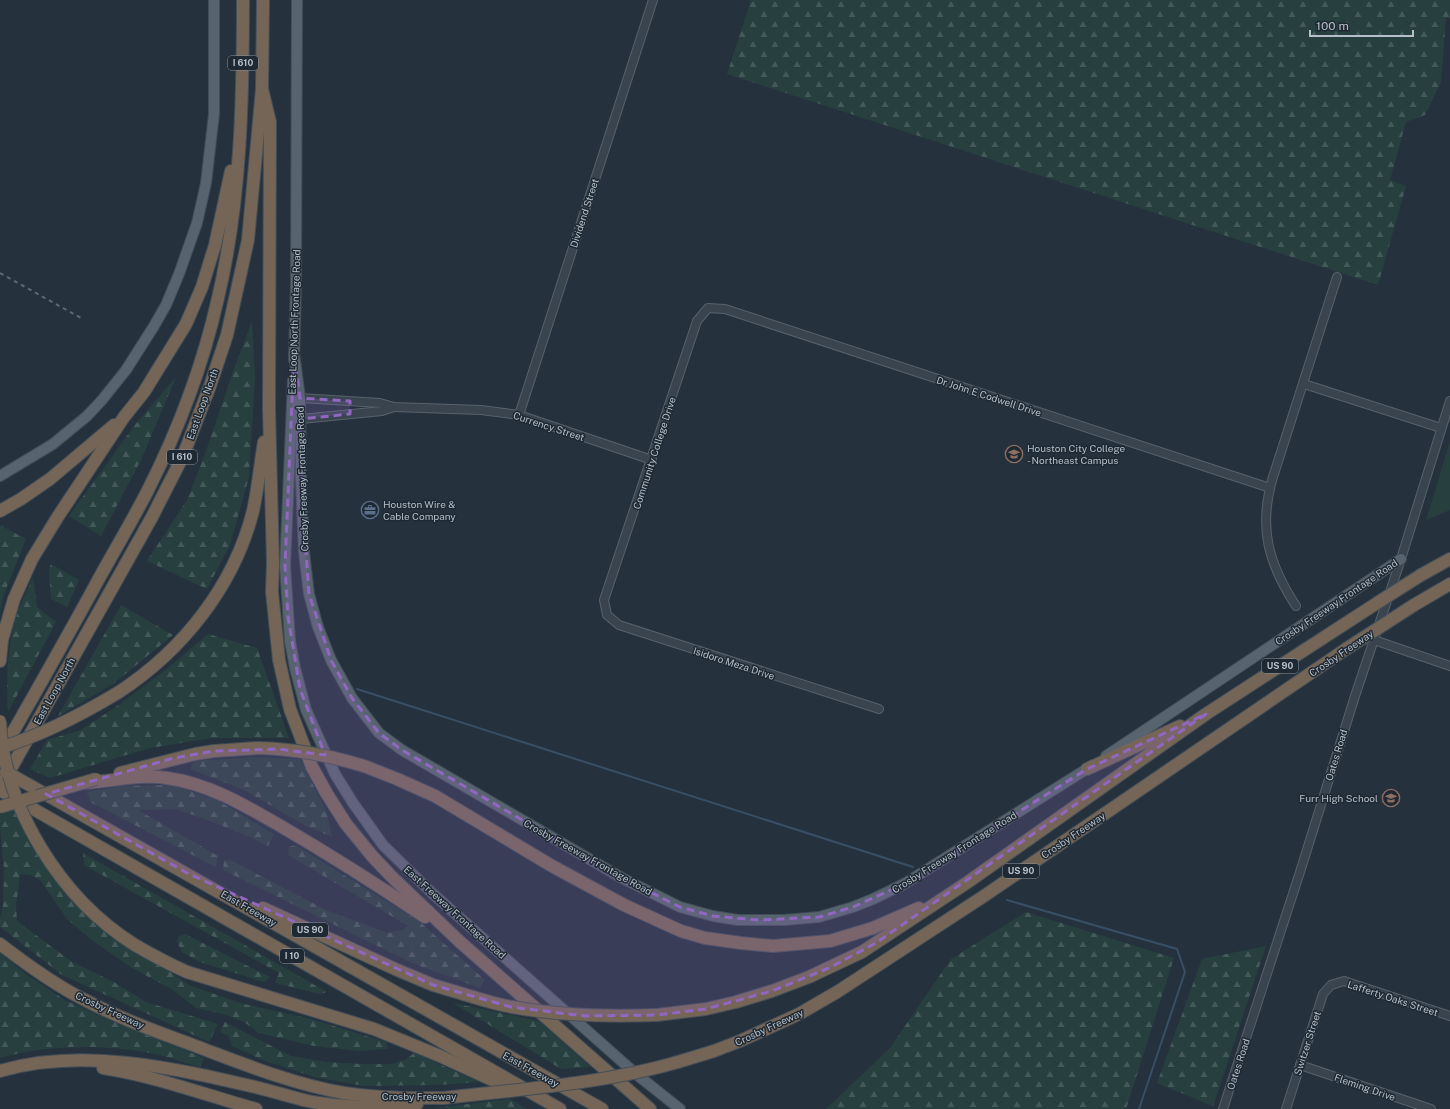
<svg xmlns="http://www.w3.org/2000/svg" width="1450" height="1109" font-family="'Public Sans',sans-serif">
  <defs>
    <pattern id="forest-firs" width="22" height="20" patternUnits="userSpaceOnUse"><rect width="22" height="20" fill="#273f3f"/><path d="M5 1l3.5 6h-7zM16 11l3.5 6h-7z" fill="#445959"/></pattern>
  </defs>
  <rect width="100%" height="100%" fill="#25323e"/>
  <g fill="url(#forest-firs)">
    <path d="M751,0H1450V18H1446L1441,82L1425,115L1406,122L1390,180L1406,186L1378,285L727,74Z"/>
    <path d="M252,321L255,378L249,477L230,545L207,589L147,561L187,500L205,454L235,366Z"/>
    <path d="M176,377L141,460L101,536L69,516L134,426Z"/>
    <path d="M0,525L26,539L3,597L0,613Z"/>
    <path d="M51,564L79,580L67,607L51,599L49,570Z"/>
    <path d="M33,577L37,607L56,622L8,712C6,679 7,646 17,614C21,602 28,590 33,577Z"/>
    <path d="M121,605L173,635L113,684L58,716Z"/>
    <path d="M208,634L257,648L289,738H212L150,748L50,778L30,769L47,740L81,730L120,704L168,668Z"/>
    <path d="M256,757L300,759L327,813L332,837L306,826L244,790L190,769L194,761Z"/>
    <path d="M171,785L215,799L274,834L268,846L252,838L205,819L175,809L138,810L218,856L216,867L90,802L87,792L120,786Z"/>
    <path d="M12,809L18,811L44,863L162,966L189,985L240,1003L311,1019L386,1042L388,1049L360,1051L314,1046L259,1033L244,1022L223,1014L196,1008L173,990L132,968L93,941L67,919L41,881L31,875L20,874L16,906L17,921L72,962L114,982L146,1002L218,1024L209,1042L62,975L0,927V918L3,905L4,869L0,829V812Z"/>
    <path d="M295,845L420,922L485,980L480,988L412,963L223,870L224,860L232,861L326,910L388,933L402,930L408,926L288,855L289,847Z"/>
    <path d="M83,853L327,992L320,994L275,983L279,973L84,865Z"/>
    <path d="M1026,912L1174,958L1126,1109H826L890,1048L951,959Z"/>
    <path d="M185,934L270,977L264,982L200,962L182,952L177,942L179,936Z"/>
    <path d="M1266,946L1213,1106L1157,1083L1202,959Z"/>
    <path d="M0,953L27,975L65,1000L104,1018L204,1058L200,1067C185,1063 170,1057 155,1054C107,1044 48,1044 0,1058Z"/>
    <path d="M453,1003L539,1021L591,1067L561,1069Z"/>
    <path d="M225,1022L291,1056L326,1062L362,1064H391L405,1060L414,1053L480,1082L438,1085L364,1086L314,1077L263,1060L232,1046L229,1036L220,1032Z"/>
    <path d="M510,1099L527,1109H427Z"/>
  </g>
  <path fill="#273f3f" d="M1450,441V510L1426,520Z"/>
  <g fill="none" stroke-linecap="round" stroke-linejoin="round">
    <g stroke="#394f65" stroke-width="2">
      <path d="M357,689L913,867"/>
      <path d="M1007,900L1177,949L1185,972L1139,1109"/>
    </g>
    <defs>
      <g id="minor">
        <path d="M1304,384L1441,428"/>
        <path d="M300,398L380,403L394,407L481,410L519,415L652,460"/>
        <path d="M519,415L653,0"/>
        <path d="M301,419L382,411L394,407"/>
        <path d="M1296,606C1268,563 1258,527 1273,477L1337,277"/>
        <path d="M1374,640L1450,666"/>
        <path d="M879,709L619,625L607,615L604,600L697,321L708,308L725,309L1270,488"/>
        <path d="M1300,1065L1431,1109"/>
        <path d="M1223,1109L1300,872L1355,696L1401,559L1450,401"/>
        <path d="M1286,1109L1323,994L1331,985L1344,981L1450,1016"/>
      </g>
      <g id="major">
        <path d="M294,353L300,398L301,479L304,552L309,594L318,627L331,660L352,698L379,733L402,750L622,878L680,907L713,916L738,920H784L819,917L853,907L873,899L904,884L1093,765"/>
        <path d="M294,360L296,286L297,0"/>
        <path d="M293,380L285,566L290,641L295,668L306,710L335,774L353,803L383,845L432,893L636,1074L680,1109"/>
        <path d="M0,476L53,444L87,416L102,400L126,370L154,326L166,305L179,274L197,223L206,183L214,114V0"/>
        <path d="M1106,756L1401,559"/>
      </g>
      <g id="highway">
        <path d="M262,89L270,122L269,409L273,563L272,592L279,660L290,709L312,767L327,794L346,824L373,857L392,877L459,941L650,1109"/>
        <path d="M0,511L21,499L50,479L114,425"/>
        <path d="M1421,575L1450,559"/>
        <path d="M1414,605L1450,584"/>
        <path d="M0,661L2,640L14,599L32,559L57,518L124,417L144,392L186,324L202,287L215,245L231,171"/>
        <path d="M119,692C183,650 234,586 253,511C258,488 260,465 264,442"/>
        <path d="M1,753C33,697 65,641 96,584C113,553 131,523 147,492C178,431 203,365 218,298C241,201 243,100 243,0"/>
        <path d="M364,766L397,779L435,796L552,866L624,905L681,931L705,938L741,943L773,946L830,941L873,928L919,908"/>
        <path d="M1087,769L1180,726"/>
        <path d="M120,773L195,754L214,751L258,748"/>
        <path d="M85,783C112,781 140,774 167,778C210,784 246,806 284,828C332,856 379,886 425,917"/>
        <path d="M31,786L602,1109"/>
        <path d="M0,788L152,517L183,456L210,386L227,335L248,240L262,89L263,0"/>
        <path d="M0,790L560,1109"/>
        <path d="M263,908L395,969L433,985L473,997"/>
        <path d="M0,944C26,964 53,984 83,999C122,1020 164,1034 206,1050C251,1067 297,1085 344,1093C377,1098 411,1098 444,1098"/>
        <path d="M187,972L374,1029L440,1056L514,1090"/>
        <path d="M657,1015L706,1009L736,1002L772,991L809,977L862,952L968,882L1206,714L1377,603"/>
        <path d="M678,1062L714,1051L740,1041L799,1014L837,992L984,896L1346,649"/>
        <path d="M103,1068C155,1076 205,1095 256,1109"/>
        <path d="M0,1071C82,1047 174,1068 255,1087C273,1091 290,1097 308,1101C338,1107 387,1109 417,1104"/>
      </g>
    </defs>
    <use href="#minor" stroke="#57626c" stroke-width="10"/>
    <use href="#major" stroke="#424d57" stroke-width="12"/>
    <use href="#highway" stroke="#444f59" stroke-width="14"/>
    <use href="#minor" stroke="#39444e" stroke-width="8"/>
    <use href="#major" stroke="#57636e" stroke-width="10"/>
    <use href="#highway" stroke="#746556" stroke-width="12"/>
    <path stroke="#5b6875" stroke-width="2" stroke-dasharray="4 4" stroke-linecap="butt" d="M0,273L81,318"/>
    <defs>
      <g id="highway-bridge">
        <path d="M1377,603L1421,575"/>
        <path d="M1346,649L1414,605"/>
        <path d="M0,721C4,808 61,899 135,945C152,955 169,964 187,972"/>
        <path d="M0,748C42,735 81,715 119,692"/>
        <path d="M258,748C297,749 326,755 364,766"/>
        <path d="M6,772L31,786"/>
        <path d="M0,807L96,779"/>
        <path d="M473,997C486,1001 499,1005 512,1007C561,1016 608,1017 657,1015"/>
        <path d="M444,1098C522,1089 602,1084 678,1062"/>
      </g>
    </defs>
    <use href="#highway-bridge" stroke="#444f59" stroke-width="14" stroke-linecap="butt"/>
    <use href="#highway-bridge" stroke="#746556" stroke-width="12"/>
  </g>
  <path fill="#9267c3" fill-opacity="0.2" stroke="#9267c3" stroke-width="3" stroke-dasharray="8 5" stroke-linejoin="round" d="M294,353L300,398L350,401V414L301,419V479L309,594L331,660L352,698L379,733L402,750L622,878L680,907L713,916L759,920L819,917L853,907L904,884L1087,769L1206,714L876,943L829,968L772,991L706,1009L657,1015L585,1016L511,1007L433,985L187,873L46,794L174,758L214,751L278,749L325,755L300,689L288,617L285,566Z"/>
  <defs>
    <symbol id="university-ring" viewBox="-11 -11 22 22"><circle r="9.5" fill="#1e2933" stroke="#8d6e63" stroke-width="1.5"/><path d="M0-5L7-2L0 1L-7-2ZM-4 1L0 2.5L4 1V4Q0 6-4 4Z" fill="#8d6e63"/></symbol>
    <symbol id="office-ring" viewBox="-11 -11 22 22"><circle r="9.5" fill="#1e2933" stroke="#5c6f8a" stroke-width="1.5"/><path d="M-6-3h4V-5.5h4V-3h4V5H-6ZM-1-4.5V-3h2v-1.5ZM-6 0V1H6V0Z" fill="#5c6f8a"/></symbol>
    <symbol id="school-ring" viewBox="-11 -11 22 22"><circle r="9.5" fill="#1e2933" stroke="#8d6e63" stroke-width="1.5"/><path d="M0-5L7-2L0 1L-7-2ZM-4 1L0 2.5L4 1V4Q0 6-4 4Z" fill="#8d6e63"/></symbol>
  </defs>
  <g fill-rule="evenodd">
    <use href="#university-ring" x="1004" y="444" width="20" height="20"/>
    <use href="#office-ring" x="360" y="500" width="20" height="20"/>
    <use href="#school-ring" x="1381" y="788" width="20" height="20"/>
  </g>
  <g text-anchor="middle" stroke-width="3" stroke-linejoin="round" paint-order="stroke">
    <g fill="#1e2933" stroke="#88929c" stroke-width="1">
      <rect x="228" y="56" width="30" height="14" rx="3"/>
      <rect x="167" y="450" width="30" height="14" rx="3"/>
      <rect x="1262" y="659" width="36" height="14" rx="3"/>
      <rect x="1003" y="864" width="36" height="14" rx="3"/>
      <rect x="292" y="923" width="36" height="14" rx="3"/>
      <rect x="280" y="949" width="24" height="14" rx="3"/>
    </g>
    <g font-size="9" font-weight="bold" fill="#b5bfc9">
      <text x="243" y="66">I 610</text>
      <text x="182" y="460">I 610</text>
      <text x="1280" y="669">US 90</text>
      <text x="1021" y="874">US 90</text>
      <text x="310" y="933">US 90</text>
      <text x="292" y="959">I 10</text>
    </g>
    <g font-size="10" fill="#b5bfc9" stroke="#1e2933">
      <text transform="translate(584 213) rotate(-72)" y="4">Dividend Street</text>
      <text transform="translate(294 322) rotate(-88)" y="4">East Loop North Frontage Road</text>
      <text transform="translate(989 396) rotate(18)" y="4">Dr John E Codwell Drive</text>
      <text transform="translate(202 404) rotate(-70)" y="4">East Loop North</text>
      <text transform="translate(549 426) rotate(18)" y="4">Currency Street</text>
      <text transform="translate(654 453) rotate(-72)" y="4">Community College Drive</text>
      <text transform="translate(302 479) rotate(-92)" y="4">Crosby Freeway Frontage Road</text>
      <text transform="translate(1336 602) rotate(-34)" y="4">Crosby Freeway Frontage Road</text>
      <text transform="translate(1341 653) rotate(-34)" y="4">Crosby Freeway</text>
      <text transform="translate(734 663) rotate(18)" y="4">Isidoro Meza Drive</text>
      <text transform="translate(54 691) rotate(-61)" y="4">East Loop North</text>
      <text transform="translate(1336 755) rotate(-73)" y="4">Oates Road</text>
      <text transform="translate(1073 835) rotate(-34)" y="4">Crosby Freeway</text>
      <text transform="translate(954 852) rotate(-32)" y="4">Crosby Freeway Frontage Road</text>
      <text transform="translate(588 857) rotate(29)" y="4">Crosby Freeway Frontage Road</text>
      <text transform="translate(249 908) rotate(30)" y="4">East Freeway</text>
      <text transform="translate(455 912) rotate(42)" y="4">East Freeway Frontage Road</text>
      <text transform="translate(1393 998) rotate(18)" y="4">Lafferty Oaks Street</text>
      <text transform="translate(110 1010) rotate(25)" y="4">Crosby Freeway</text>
      <text transform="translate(769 1027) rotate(-25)" y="4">Crosby Freeway</text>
      <text transform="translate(1307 1043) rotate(-72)" y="4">Switzer Street</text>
      <text transform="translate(1238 1064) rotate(-72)" y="4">Oates Road</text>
      <text transform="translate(531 1069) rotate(29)" y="4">East Freeway</text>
      <text transform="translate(1365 1087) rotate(19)" y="4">Fleming Drive</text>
      <text x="419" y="1100">Crosby Freeway</text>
    </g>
    <g font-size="10" fill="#b5bfc9" stroke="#1e2933" text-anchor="start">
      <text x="1027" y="452">Houston City College<tspan x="1027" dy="12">- Northeast Campus</tspan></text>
      <text x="383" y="508">Houston Wire &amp;<tspan x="383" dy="12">Cable Company</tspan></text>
      <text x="1378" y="802" text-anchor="end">Furr High School</text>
    </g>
  </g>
  <path d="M1310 30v6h103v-6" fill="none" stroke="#b5bfc9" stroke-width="2"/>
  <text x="1316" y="30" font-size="12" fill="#b5bfc9" stroke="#1e2933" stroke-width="3" paint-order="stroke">100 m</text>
</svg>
